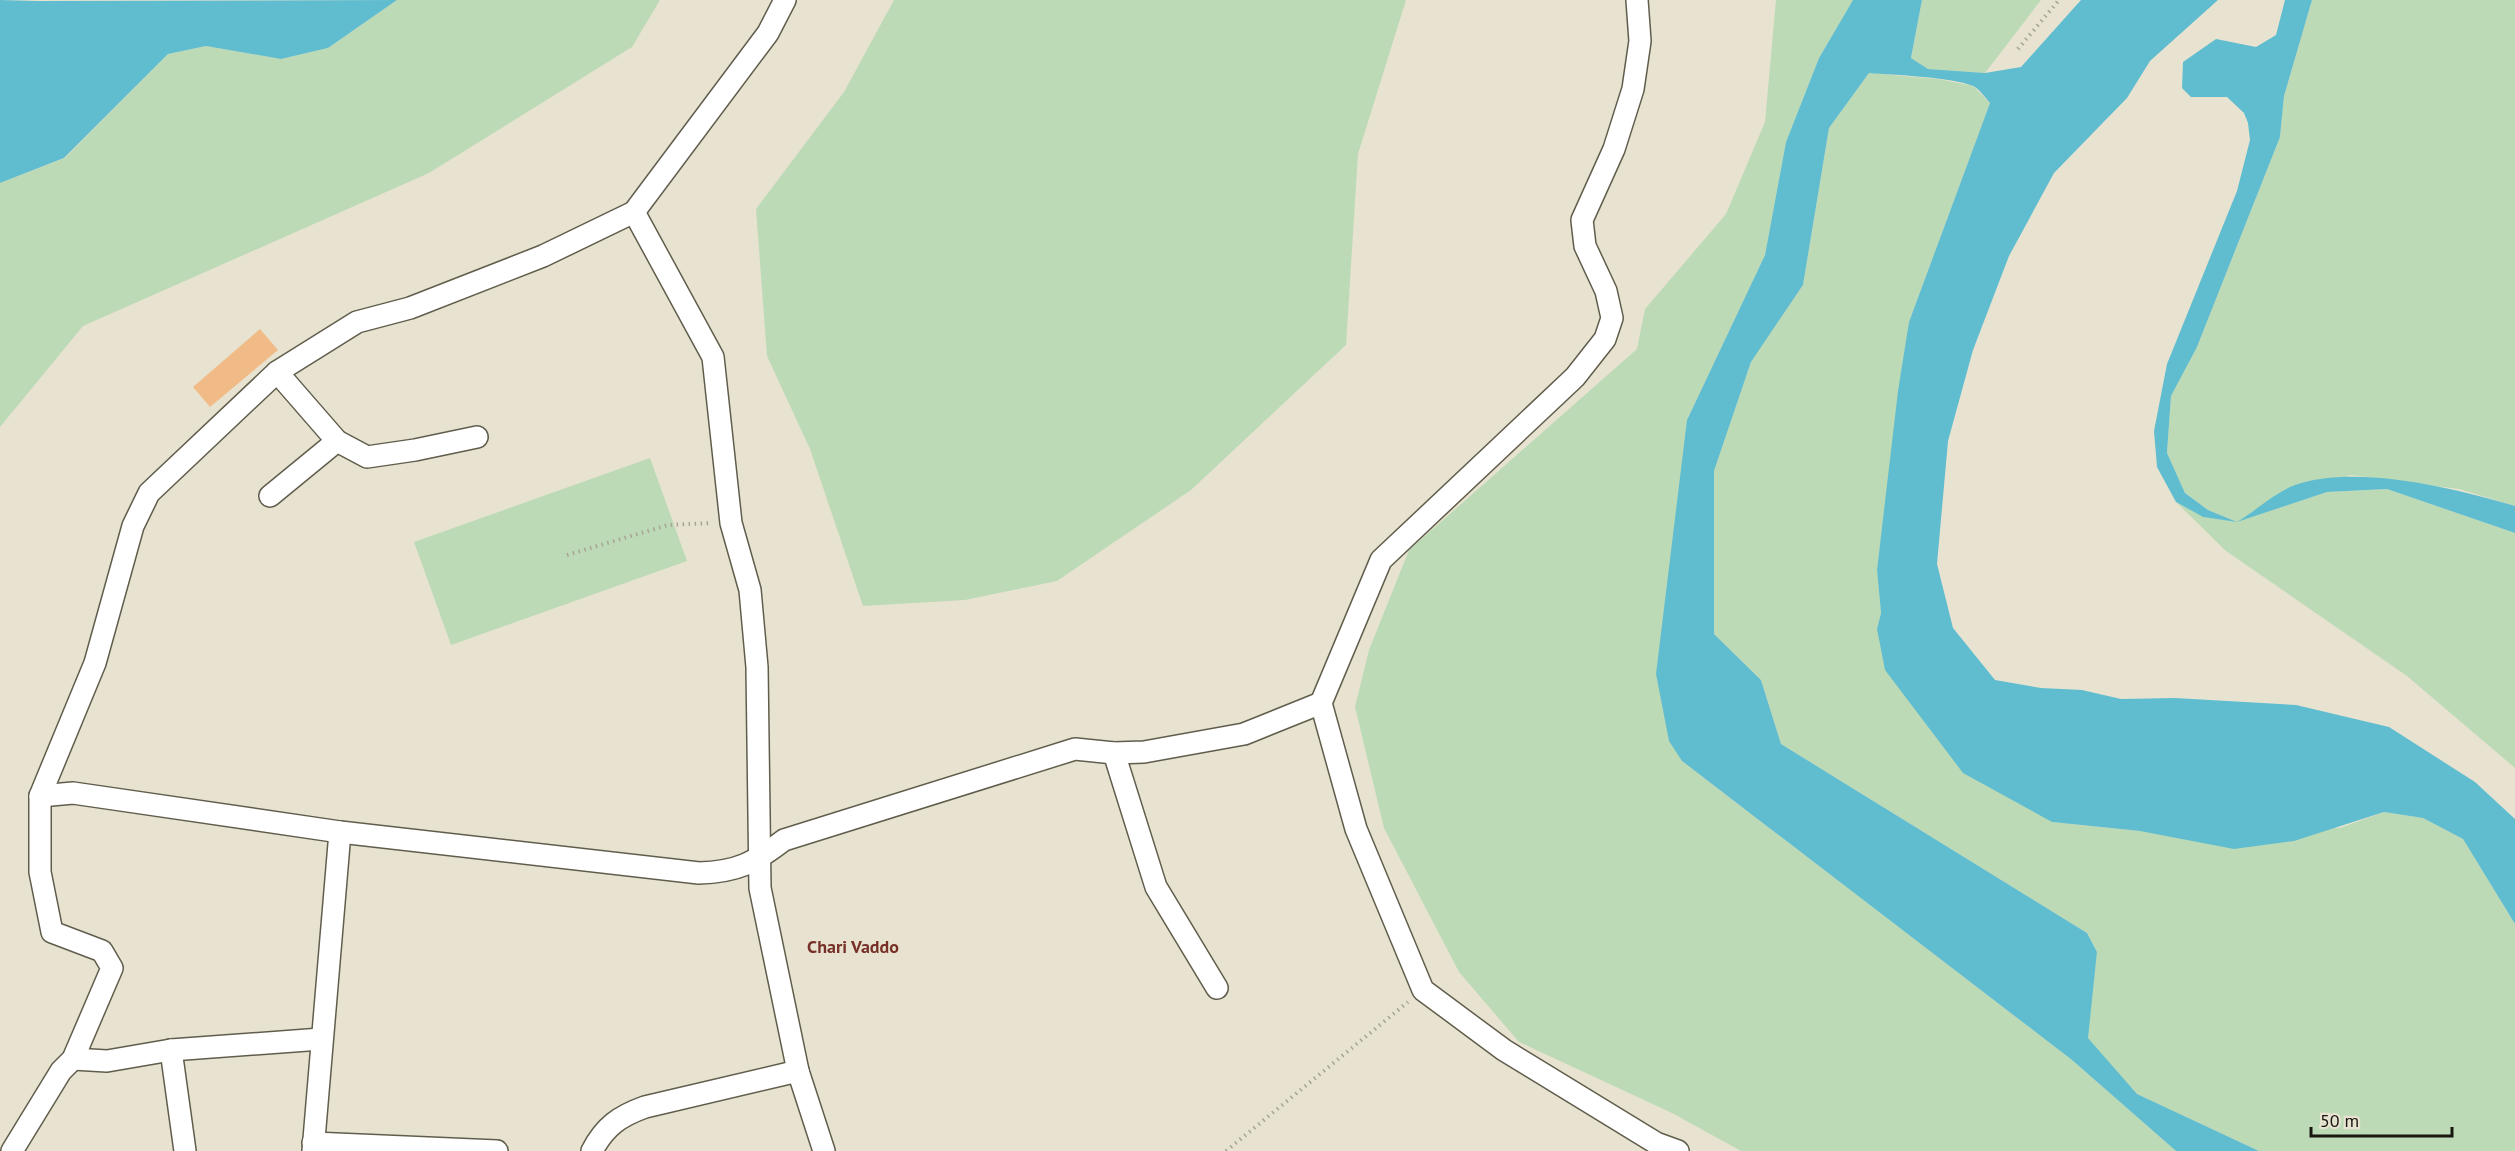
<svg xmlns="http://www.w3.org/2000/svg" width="2515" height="1151" font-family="'PT Sans',sans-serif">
  <rect width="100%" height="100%" fill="#e7e3d0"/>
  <g fill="#bddab6">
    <path d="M397,0H660L632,47L429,173L83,326L0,427V183L65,158L168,54L206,46L281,59L328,48Z"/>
    <path d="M894,0H1406L1358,154L1346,345L1191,490L1057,581L965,600L863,606L810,449L767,356L756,209L844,92Z"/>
    <path d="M1776,0H1853L1819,58L1786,142L1765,255L1687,420L1682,761L2072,1060L2176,1151H1741L1672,1113L1519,1042L1459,972L1384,828L1355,707L1369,650L1409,550L1637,349L1645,309L1726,214L1765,122Z"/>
    <path d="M1922,0H2041L1985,73L1928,69L1911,58Z"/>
    <path d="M2312,0H2515V506L2459,489L2350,475L2240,521L2327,492L2387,489L2515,533V768L2407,676L2226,551L2176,502L2203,517L2234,521L2208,510L2185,493L2167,453L2171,396L2197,347L2280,137L2284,96Z"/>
    <path d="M1869,73L1938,79L1969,85L1974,87L1990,103L1909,322L1877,570L1881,613L1877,629L2052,822L2140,831L2340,828L2384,812L2423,818L2463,839L2515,924V1151H2259L2137,1094L2087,1038L2097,952L2087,933L1781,744L1761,680L1714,634V471L1751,362L1803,285L1829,128Z"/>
    <path d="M650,458L687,561L451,645L414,542Z"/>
  </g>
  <g fill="#60bdd0">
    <path d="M0,0L37,1L397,0L328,48L281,59L206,46L168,54L64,158L0,183Z"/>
    <path d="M1853,0H1922L1911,58L1928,69L1985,73L2021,67L2081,0H2218L2150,61L2127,98L2054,173L2009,256L1973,350L1948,441L1937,564L1953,628L1995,680L2041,688L2082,690L2121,699L2175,698L2296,705L2389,727L2475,782L2515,819V924L2463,839L2423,818L2384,812L2294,841L2234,849L2140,831L2052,822L1963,773L1885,670L1877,629L1881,613L1877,570L1898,391L1909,322L1990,103C1985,97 1979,89 1973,86C1953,77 1892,75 1869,73L1829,128L1803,285L1751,362L1714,471V634L1761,680L1781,744L2087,933L2097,952L2088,1038L2137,1094L2259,1151H2176L2072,1060L1682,761L1669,741L1656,674L1687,420L1765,255L1786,142L1819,58Z"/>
    <path d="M2285,0H2312L2284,96L2280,137L2197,347L2171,396L2167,453L2185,493L2208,510L2237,522C2254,512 2276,492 2295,485C2356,464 2454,488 2515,506V533L2387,489L2327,492L2237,522L2203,517L2176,502L2157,467L2154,431L2167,364L2237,191L2250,140L2248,123L2244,113L2227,97H2191L2182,88L2183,62L2216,39L2256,47L2276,35Z"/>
  </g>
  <path fill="#f1bb87" d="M260,329L278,350L210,407L193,387Z"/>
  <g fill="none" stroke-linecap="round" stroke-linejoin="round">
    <defs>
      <g id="minor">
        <path d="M1637,0L1640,41L1633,89L1614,149L1582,220L1585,246L1606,291L1612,318L1605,339L1575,377L1381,560L1321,703L1356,829L1423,990L1504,1050L1656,1143L1678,1151"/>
        <path d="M634,212L713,357L731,523L750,590L757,667L760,888L798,1071L824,1151"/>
        <path d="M277,372L337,441L367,457L415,450L477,437"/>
        <path d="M270,496L337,441"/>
        <path d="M1114,753L1156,887L1217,988"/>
        <path d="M40,796L73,793L340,832L699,873C737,872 754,863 784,840L1075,749L1114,753L1144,752L1244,734L1321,703"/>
        <path d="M171,1050L185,1151"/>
        <path d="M73,1059L107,1061L171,1050L321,1039"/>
        <path d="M313,1143L497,1151"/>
        <path d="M12,1151L61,1071L73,1059L112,968L102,951L52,932L40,872V796L95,663L133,526L149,493L277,372L357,322L410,308L543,256L634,212L768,33L785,0"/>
        <path d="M313,1151L340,832"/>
        <path d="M592,1151C605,1126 620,1116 645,1107L798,1071"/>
      </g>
    </defs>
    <use href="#minor" stroke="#615d4c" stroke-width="24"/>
    <g stroke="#a9a596" stroke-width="4" stroke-dasharray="1.5 4.5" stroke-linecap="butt">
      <path d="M2018,49L2059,0"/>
      <path d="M567,555L668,525L712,523"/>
      <path d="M1226,1151L1408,1002"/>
    </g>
    <use href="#minor" stroke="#fff" stroke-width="21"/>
  </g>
  <g text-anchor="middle" stroke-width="6" stroke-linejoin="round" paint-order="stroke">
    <g font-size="18" font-weight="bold" fill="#773128" stroke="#e7e3d0">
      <text x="853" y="953">Chari Vaddo</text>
    </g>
  </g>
  <path d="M2311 1127v9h141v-9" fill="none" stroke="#181610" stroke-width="3"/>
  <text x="2320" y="1127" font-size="18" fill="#181610" stroke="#e7e3d0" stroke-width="4.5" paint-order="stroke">50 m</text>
</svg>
